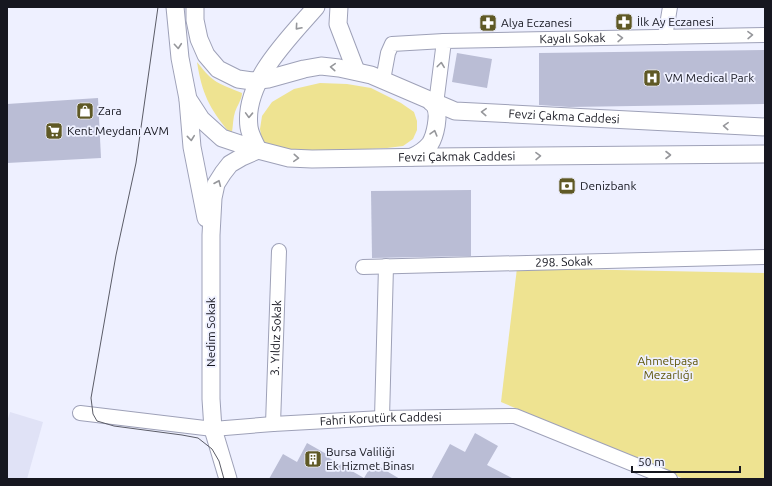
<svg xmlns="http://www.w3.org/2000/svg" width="772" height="486" font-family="Ubuntu,sans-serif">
  <rect width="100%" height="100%" fill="#eef0ff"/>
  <path fill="#e0e2f6" d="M10,412L43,422L27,479H7V422Z"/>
  <g fill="#eee391">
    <path d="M197,62C214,84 218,83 242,93C242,99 237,106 235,112C233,118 233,126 232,132H229C209,108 202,93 197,62Z"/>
    <path d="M320,83L347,84L371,88L401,103L414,112L417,121V130L413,139L403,146L387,148L309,152L271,148L262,140L260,129L262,116L272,102L294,89Z"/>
    <path d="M517,268L765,273V479H684L501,402Z"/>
  </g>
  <g fill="#babdd5">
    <path d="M765,50V104L569,107L539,105V53Z"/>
    <path d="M457,53L492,59L487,88L452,82Z"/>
    <path d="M98,98L101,158L7,163V104Z"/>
    <path d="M471,190V256L372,258L371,191Z"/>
    <path d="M475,433L498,446L487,465L514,479H431L450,444L465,452Z"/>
    <path d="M307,443L330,456L329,458L364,478L373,463L400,479H269L283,454L297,462Z"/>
  </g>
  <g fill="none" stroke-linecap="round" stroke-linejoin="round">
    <defs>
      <g id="minor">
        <path d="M665,37L670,7"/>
        <path d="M383,80L388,53L392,44L444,41"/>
        <path id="s1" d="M436,104L444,41L765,35"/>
        <path id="s2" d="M363,267L765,257"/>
        <path id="s3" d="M80,413L213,429L273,424L382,418L515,416L670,479"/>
        <path d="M382,418L386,266"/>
        <path id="s4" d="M273,424L279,251"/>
      </g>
      <g id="major">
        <path id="s5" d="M175,7L180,58L188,99L201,119L222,138L258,150L289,158L312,159L433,157L765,154"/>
        <path id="s6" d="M195,7V20L199,39L206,55L218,69L238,79L252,81L268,79L304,69L321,66L339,68L371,75L455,111L765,127"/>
        <path d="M339,7L338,24L356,71"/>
        <path d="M188,100L192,147L206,218"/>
        <path d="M258,150C255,143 250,135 249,127C243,82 289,38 316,7"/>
        <path d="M412,157C419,154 425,150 430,144C435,136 440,115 435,106C434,104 432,103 431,102"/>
        <path d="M228,479L213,429L211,399V235L213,198L216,184L223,173L230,164L242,157L258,150"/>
      </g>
    </defs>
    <use href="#minor" stroke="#9ea1b8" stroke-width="16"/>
    <use href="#major" stroke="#9ea1b8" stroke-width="19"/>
    <use href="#minor" stroke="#fff" stroke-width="14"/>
    <use href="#major" stroke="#fff" stroke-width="17"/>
    <path stroke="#5b5c67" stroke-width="1" d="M158,7L136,163L116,255L91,398L93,414L97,421L114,426L182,435L198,438L212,449L219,461L224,479"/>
  </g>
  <defs><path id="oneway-chevron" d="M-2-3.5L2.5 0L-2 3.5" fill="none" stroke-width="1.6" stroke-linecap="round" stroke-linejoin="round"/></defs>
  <g stroke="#96979b">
    <use href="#oneway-chevron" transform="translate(298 27) rotate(131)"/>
    <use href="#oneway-chevron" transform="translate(750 35) rotate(-1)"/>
    <use href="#oneway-chevron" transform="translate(620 38) rotate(-1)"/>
    <use href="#oneway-chevron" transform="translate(178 46) rotate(85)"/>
    <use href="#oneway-chevron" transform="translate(441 65) rotate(-83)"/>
    <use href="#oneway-chevron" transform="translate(333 67) rotate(-176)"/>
    <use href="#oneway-chevron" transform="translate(484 112) rotate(-177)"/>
    <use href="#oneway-chevron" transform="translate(249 115) rotate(92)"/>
    <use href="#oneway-chevron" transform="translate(726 126) rotate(-177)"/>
    <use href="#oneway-chevron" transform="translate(434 133) rotate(-74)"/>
    <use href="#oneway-chevron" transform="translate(191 138) rotate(84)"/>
    <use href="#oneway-chevron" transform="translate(668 155)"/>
    <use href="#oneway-chevron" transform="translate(538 156) rotate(-1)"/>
    <use href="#oneway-chevron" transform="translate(296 158) rotate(4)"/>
    <use href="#oneway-chevron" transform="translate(218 183) rotate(-67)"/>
  </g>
  <defs>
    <symbol id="pharmacy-square" viewBox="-11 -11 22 22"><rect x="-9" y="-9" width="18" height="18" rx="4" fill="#5f5925" stroke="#eef0ff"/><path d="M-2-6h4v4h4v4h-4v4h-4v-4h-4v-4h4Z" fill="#fff"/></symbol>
    <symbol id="hospital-square" viewBox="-11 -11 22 22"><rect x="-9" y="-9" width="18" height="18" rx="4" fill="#5f5925" stroke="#eef0ff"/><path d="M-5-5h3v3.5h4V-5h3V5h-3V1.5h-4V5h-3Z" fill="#fff"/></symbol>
    <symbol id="shop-square" viewBox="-11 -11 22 22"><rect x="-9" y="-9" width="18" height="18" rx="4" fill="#5f5925" stroke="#eef0ff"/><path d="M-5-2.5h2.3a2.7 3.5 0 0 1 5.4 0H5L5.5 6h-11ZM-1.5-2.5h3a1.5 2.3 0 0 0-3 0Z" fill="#fff"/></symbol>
    <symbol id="supermarket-square" viewBox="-11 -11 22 22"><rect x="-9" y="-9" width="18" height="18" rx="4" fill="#5f5925" stroke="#eef0ff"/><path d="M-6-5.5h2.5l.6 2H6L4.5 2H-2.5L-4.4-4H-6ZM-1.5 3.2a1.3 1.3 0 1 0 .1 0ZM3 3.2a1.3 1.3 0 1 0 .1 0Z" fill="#fff"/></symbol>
    <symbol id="bank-square" viewBox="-11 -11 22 22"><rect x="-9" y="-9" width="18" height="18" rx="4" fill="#5f5925" stroke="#eef0ff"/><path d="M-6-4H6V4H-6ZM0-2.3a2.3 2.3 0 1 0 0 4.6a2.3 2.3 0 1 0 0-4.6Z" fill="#fff"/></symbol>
    <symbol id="building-square" viewBox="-11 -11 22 22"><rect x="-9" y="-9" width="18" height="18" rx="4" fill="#5f5925" stroke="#eef0ff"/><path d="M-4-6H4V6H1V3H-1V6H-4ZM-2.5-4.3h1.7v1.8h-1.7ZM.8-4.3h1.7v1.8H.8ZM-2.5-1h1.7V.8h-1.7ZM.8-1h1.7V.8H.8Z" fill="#fff"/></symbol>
  </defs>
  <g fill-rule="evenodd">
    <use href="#pharmacy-square" x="614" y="12" width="20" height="20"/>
    <use href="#pharmacy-square" x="478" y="13" width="20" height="20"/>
    <use href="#hospital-square" x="642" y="68" width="20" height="20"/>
    <use href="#shop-square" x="75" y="101" width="20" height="20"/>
    <use href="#supermarket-square" x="44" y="121" width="20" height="20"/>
    <use href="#bank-square" x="557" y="176" width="20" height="20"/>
    <use href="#building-square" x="303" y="449" width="20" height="20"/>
  </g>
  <g text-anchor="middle" stroke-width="3.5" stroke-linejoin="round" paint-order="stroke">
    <g font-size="12" fill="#161720" stroke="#eef0ff" text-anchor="start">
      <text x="637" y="26">İlk Ay Eczanesi</text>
      <text x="501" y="27">Alya Eczanesi</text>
      <text x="665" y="82">VM Medical Park</text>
      <text x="98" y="115">Zara</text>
      <text x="67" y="135">Kent Meydanı AVM</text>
      <text x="580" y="190">Denizbank</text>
      <text x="326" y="456">Bursa Valiliği<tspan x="326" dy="14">Ek Hizmet Binası</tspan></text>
    </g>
    <g font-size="12" fill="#161720" stroke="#eef0ff">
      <text dy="4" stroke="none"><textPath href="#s1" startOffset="192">Kayalı Sokak</textPath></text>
      <text dy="4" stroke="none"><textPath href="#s6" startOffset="427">Fevzi Çakma Caddesi</textPath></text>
      <text dy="4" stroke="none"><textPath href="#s5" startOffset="383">Fevzi Çakmak Caddesi</textPath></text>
      <text dy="4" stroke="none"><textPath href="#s2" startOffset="201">298. Sokak</textPath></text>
      <text transform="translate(211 332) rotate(-90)" y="4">Nedim Sokak</text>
      <text dy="4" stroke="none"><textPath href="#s4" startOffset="86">3. Yıldız Sokak</textPath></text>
      <text dy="4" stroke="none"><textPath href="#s3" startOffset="302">Fahri Korutürk Caddesi</textPath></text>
    </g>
    <g font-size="12" fill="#5f560a" stroke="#eef0ff">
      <text x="668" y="365">Ahmetpaşa<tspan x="668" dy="14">Mezarlığı</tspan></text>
    </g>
  </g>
  <rect width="772" height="486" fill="none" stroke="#161720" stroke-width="16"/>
  <path d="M632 466v6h108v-6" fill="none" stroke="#161720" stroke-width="2"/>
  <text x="638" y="466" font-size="12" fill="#161720" stroke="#eef0ff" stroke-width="3" paint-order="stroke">50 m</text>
</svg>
